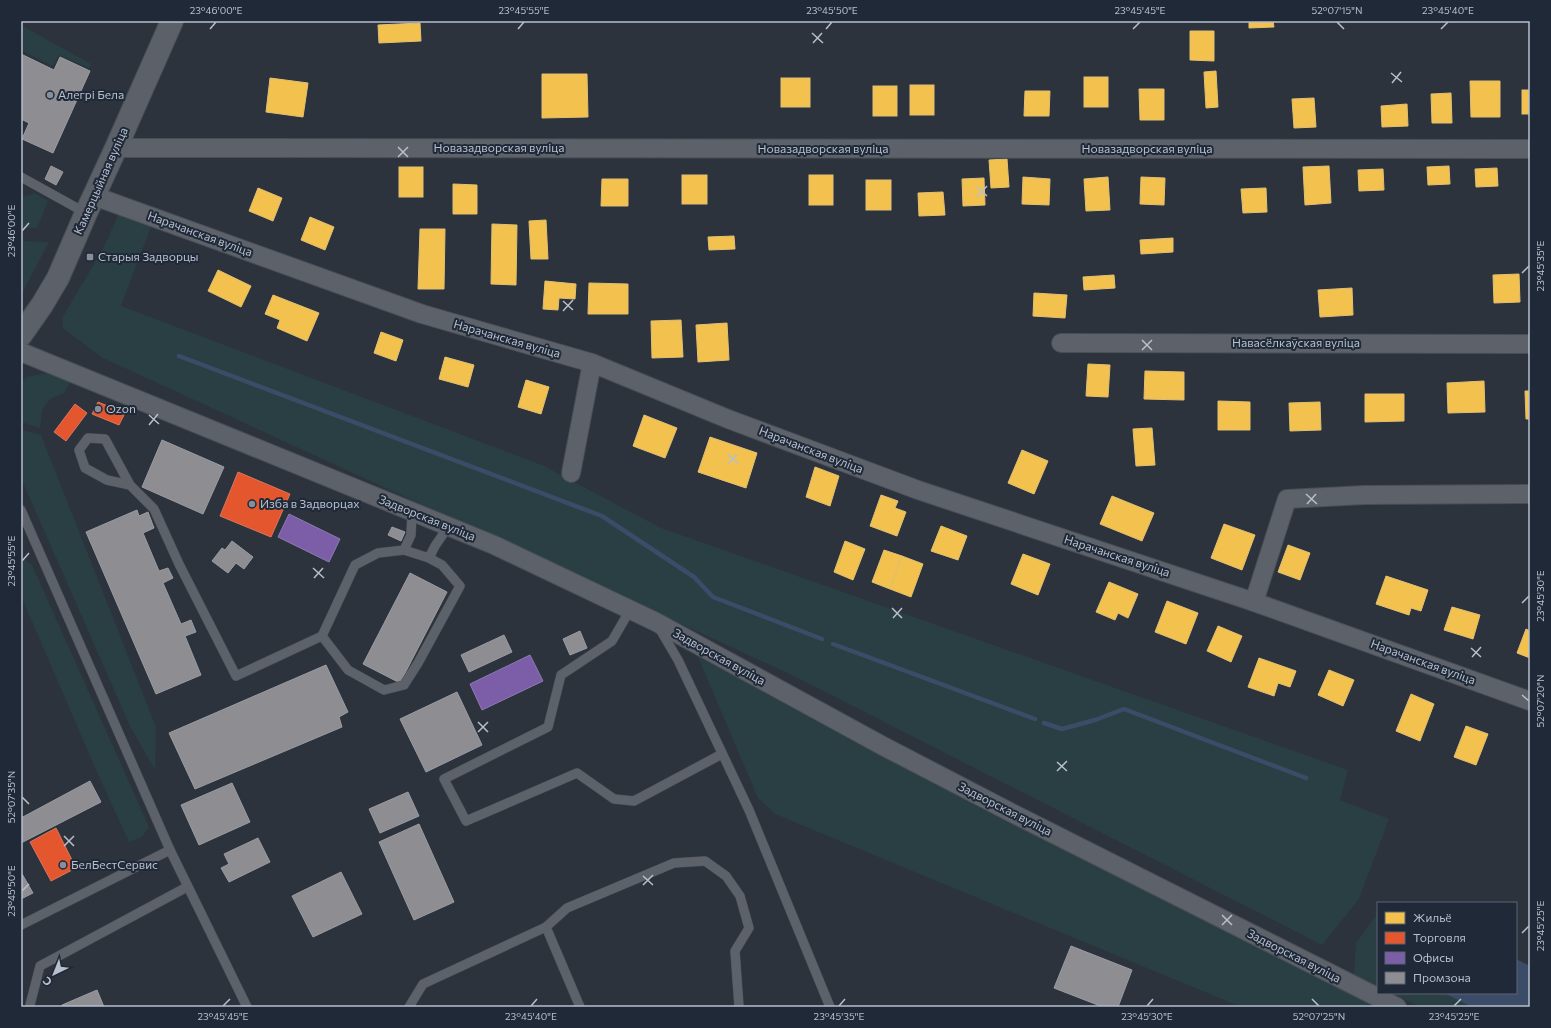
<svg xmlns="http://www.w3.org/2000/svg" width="1551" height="1028" font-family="Commissioner,sans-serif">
  <rect width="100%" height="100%" fill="#2c333d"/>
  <g fill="#293f43">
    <path d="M21,25L91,64L89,68L59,55L53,66L21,50Z"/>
    <path d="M35,193L48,201L37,228H21V198Z"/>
    <path d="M120,211L152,224L121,306L542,465L661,528L1348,770L1340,800L1389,819L1359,899L1322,945L794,676L101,357L63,328L62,318L103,249Z"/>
    <path d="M21,241L49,242L21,295Z"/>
    <path d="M48,373L71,381L64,393L50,399L42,410L40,428L21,422V385L26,377Z"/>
    <path d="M22,430L41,435L156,727L155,770L130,726L21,478Z"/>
    <path d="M21,557L32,565L149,827L142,837L129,842L97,772L21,596Z"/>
    <path d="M698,657L1382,1007H1241L775,814L758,798Z"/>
    <path d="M1378,913V986L1354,975L1356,943Z"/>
    <path d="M1392,993H1444L1472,1007H1420Z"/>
  </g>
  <path fill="#3a4c68" d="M1516,959L1530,966V1007H1472L1444,993H1516Z"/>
  <g fill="#f2c14e" stroke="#e1c074">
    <path d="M1249,21H1273L1274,27L1249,28Z"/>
    <path d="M420,23L421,41L379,43L378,25Z"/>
    <path d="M1190,31H1214V61L1190,60Z"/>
    <path d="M1216,71L1218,107L1206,108L1204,72Z"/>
    <path d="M542,74H587L588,117L542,118Z"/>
    <rect x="1084" y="77" width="24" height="30"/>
    <path d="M270,78L308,83L303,117L266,112Z"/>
    <rect x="781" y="78" width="29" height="29"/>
    <path d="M1470,81H1500V117H1471Z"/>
    <rect x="910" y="85" width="24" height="30"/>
    <rect x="873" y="86" width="24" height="30"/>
    <path d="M1139,89H1164V120H1140Z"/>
    <rect x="1522" y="90" width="8" height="24"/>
    <path d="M1025,91H1050L1049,116H1024Z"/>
    <path d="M1451,93L1452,123H1432L1431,94Z"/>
    <path d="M1314,98L1316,127L1294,128L1292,99Z"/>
    <path d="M1407,104L1408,126L1382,127L1381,106Z"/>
    <path d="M1007,159L1009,187L991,188L989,160Z"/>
    <path d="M1329,166L1331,203L1305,205L1303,167Z"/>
    <path d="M1449,166L1450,184L1428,185L1427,167Z"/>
    <rect x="399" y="167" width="24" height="30"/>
    <path d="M1497,168L1498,186L1476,187L1475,169Z"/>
    <path d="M1383,169L1384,190L1359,191L1358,170Z"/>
    <rect x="682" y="175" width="25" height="29"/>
    <rect x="809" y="175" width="24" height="30"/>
    <path d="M1023,177L1050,179L1049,205L1022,204Z"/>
    <path d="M1108,177L1110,210L1086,211L1084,179Z"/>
    <path d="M1141,177L1165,178L1164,205L1140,204Z"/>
    <path d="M984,178L985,205L963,206L962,179Z"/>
    <path d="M602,179H628V206H601Z"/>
    <rect x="866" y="180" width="25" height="30"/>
    <path d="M453,184L477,185V214H453Z"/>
    <path d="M258,188L282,198L273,221L249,211Z"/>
    <path d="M1266,188L1267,212L1243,213L1241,189Z"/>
    <path d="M943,192L945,215L919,216L918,193Z"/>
    <path d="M310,217L334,227L325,250L301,240Z"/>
    <path d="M546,220L548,259H531L529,221Z"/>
    <path d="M492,224L517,225L516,285L491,284Z"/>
    <path d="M420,229H445L444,289H418Z"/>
    <path d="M734,236L735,249L709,250L708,237Z"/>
    <path d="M1173,238V252L1141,254L1140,240Z"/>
    <path d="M218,270L251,286L241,307L208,291Z"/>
    <path d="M1519,274L1520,302L1494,303L1493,275Z"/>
    <path d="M1114,275L1115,288L1084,290L1083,277Z"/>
    <path d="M545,281L576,284L575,299L559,298L558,310L543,309Z"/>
    <path d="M589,283L628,284V314H588Z"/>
    <path d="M1352,288L1353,315L1320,317L1318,290Z"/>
    <path d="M1034,293L1067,295L1065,318L1033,316Z"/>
    <path d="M273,295L319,313L307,341L277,328L280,320L265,314Z"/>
    <path d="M681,320L683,357L652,358L651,321Z"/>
    <path d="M727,323L729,360L698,362L696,325Z"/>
    <path d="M381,332L403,340L396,361L374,353Z"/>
    <path d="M445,357L474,365L468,387L439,379Z"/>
    <path d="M1088,364L1110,365L1108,397L1086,396Z"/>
    <path d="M1145,371L1184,372V400L1144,399Z"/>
    <path d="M526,380L549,387L541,414L518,407Z"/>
    <path d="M1484,381L1485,412L1448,413L1447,383Z"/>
    <path d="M1525,391H1530V419H1526Z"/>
    <path d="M1365,394H1404V421L1365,422Z"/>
    <path d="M1218,401L1250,402V430H1218Z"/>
    <path d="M1320,402L1321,430L1290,431L1289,403Z"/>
    <path d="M644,415L677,428L665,458L633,446Z"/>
    <path d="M1152,428L1155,465L1136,466L1133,429Z"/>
    <path d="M710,437L757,453L746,488L698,472Z"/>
    <path d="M1022,450L1048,461L1034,494L1008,483Z"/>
    <path d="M815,467L839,476L830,506L806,497Z"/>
    <path d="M881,495L898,501L895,508L906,512L897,536L870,526Z"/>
    <path d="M1112,496L1154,513L1142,541L1100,524Z"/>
    <path d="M1224,524L1255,535L1242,570L1211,558Z"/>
    <path d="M941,526L967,536L958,560L931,551Z"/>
    <path d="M845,541L865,549L853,580L834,572Z"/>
    <path d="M1288,545L1310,553L1300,580L1278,572Z"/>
    <path d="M884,550L902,556L890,589L872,582Z"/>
    <path d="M1023,554L1050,564L1038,595L1011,584Z"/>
    <path d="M902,556L923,564L911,597L890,589Z"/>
    <path d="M1386,576L1428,590L1421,611L1411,608L1409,615L1376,604Z"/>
    <path d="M1109,582L1138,594L1128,618L1118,613L1115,620L1096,612Z"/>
    <path d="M1167,601L1198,613L1186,644L1155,632Z"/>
    <path d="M1452,607L1480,615L1473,639L1444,630Z"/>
    <path d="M1218,626L1242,636L1231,662L1207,651Z"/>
    <path d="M1526,629L1530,631V658L1517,653Z"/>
    <path d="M1259,658L1296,671L1290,687L1278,683L1274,696L1248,687Z"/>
    <path d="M1329,670L1354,680L1343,706L1318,695Z"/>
    <path d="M1411,694L1434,704L1420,741L1396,731Z"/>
    <path d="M1466,726L1488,734L1476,765L1454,757Z"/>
  </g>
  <g fill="#e4572e" stroke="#d7765e">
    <path d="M98,402L125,413L119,425L92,414Z"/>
    <path d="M75,404L87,413L66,441L54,432Z"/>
    <path d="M238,472L290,494L271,537L220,516Z"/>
    <path d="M56,828L76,868L51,881L30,842Z"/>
  </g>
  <g fill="#7b5ea7" stroke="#8d7bb2">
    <path d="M289,514L340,539L329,562L278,537Z"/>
    <path d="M530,655L543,681L482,710L470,684Z"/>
  </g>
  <g fill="#8d8d92" stroke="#9a9ca4">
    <path d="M21,54L54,70L60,57L90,71L53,153L22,139L29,123L21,119Z"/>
    <path d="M51,166L63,172L56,185L45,179Z"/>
    <path d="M162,440L224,467L203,514L142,487Z"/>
    <path d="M137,510L139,516L148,512L154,528L143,533L159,571L168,568L173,578L163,583L181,624L191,620L196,632L185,636L201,675L156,694L86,532Z"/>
    <path d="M392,527L405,532L401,541L388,535Z"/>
    <path d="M232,541L253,557L244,569L236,563L228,573L212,561L222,548L225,550Z"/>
    <path d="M410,573L447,592L400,683L363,664Z"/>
    <path d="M580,631L587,648L570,655L563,639Z"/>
    <path d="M504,635L512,652L469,672L461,655Z"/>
    <path d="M326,665L348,712L339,717L342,727L195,789L169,733Z"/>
    <path d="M457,692L482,745L426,772L400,719Z"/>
    <path d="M90,781L101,802L21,843V818Z"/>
    <path d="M232,783L250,822L199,845L181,805Z"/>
    <path d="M408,792L419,816L380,833L369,809Z"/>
    <path d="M419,824L454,902L414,920L379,842Z"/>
    <path d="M258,838L270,862L229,882L221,868L229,864L224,854Z"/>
    <path d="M21,872L33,893L21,899Z"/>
    <path d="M341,872L362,914L313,937L292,896Z"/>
    <path d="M1071,946L1132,970L1118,1007H1103L1054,988Z"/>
    <path d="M97,990L104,1007H62V1005Z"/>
  </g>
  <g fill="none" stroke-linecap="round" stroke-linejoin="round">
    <g stroke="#3a4c68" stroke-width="4.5">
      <path d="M179,356L602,516L694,577L713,597L822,639"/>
      <path d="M833,644L1035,719"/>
      <path d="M1044,723L1062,729L1095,720L1124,709L1306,778"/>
    </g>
    <defs>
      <g id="lane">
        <path d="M21,177L86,213"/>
        <path d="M130,485L105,439L88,438L79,450L85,468L107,480L130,485L154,509L179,564L236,676L322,636"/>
        <path d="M21,510L170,850L247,1007"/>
        <path d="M404,550L429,558L442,565L460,586L418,663L404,685L384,690L348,670L322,636L355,565L378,553L404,550L411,535L412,512"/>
        <path d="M429,558L435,546L448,527"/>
        <path d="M630,610L612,641L561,675L548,727L444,779L466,821L577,773L614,799L634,801L722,754"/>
        <path d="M658,626L678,660L749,810L830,1007"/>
        <path d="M21,925L170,850"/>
        <path d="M546,927L567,908L674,863L705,861L726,876L740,896L749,928L735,951L739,1007"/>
        <path d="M30,1005L40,966L187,887"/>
        <path d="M409,1007L423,984L546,927L580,1007"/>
      </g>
      <g id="street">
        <path d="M116,148L1530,149"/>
        <path d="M94,196L422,314L592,363L728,419L918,490L1254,602L1530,701"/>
        <path d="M1061,343L1530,344"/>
        <path d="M21,352L494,545L656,622L883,746L1012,813L1397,1007"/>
        <path d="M571,473L592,363"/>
        <path d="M1254,602L1287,499L1364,495L1530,494"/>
      </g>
      <path id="secondary" d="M21,335L42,305L58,278L86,213L116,148L172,21"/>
    </defs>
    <use href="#lane" stroke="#494e55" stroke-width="10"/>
    <use href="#street" stroke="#494e55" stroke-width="20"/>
    <use href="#secondary" stroke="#494e55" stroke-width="24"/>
    <use href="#lane" stroke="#5d626a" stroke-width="9"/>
    <use href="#street" stroke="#5d626a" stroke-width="18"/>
    <use href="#secondary" stroke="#5c6068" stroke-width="22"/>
  </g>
  <path fill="none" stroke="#b8bfcd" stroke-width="1.5" d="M1337,22L1344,29M210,29L216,22M518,29L524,22M826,29L832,22M1133,29L1140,22M1441,29L1448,22M812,33L823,43M813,43L822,33M1391,73L1402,82M1392,83L1401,72M398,147L408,157M398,157L408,147M977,187L987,196M977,197L987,186M22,231L29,223M1522,273L1529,266M563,301L573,310M563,311L573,300M1142,340L1152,350M1142,350L1152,340M149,415L159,424M149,425L158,414M728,454L738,464M728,464L737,454M1306,494L1317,504M1307,504L1316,494M22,561L29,553M313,568L324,578M314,578L323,568M1522,603L1529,596M892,608L902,618M893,618L902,608M1471,648L1481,657M1472,657L1481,647M1522,695L1529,701M478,722L488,732M478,732L488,722M1057,762L1067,771M1057,771L1067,761M22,797L29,804M64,836L74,846M64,846L74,836M643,876L653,885M643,885L653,875M22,891L29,884M1222,915L1232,925M1222,925L1232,915M1522,933L1529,926M1312,999L1319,1006M223,1006L230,999M531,1006L537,999M839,1006L845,999M1147,1006L1153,999M1454,1006L1461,999"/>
  <g fill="#878e9b" stroke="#1f2938" stroke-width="1.5">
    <circle cx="50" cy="95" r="4"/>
    <rect x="86" y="253" width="8" height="8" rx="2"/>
    <circle cx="98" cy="409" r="4"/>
    <circle cx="252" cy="504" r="4"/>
    <circle cx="63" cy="865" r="4"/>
  </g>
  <g text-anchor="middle" stroke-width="4" stroke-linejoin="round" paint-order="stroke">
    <g font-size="12" fill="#b8bfcd" stroke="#1f2938" text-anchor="start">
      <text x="58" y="99">Алегрі Бела</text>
      <text x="98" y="261">Старыя Задворцы</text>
      <text x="106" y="413">Ozon</text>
      <text x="260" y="508">Изба в Задворцах</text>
      <text x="71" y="869">БелБестСервис</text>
    </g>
    <g font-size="12" fill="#b8bfcd" stroke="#1f2938">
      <text x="499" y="152">Новазадворская вуліца</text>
      <text x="823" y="153">Новазадворская вуліца</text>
      <text x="1147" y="153">Новазадворская вуліца</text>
      <text transform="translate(101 181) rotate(-66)" y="4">Камерцыйная вуліца</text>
      <text transform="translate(200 234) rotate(20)" y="4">Нарачанская вуліца</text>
      <text transform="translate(507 339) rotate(16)" y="4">Нарачанская вуліца</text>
      <text x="1296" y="347">Навасёлкаўская вуліца</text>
      <text transform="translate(811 450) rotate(21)" y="4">Нарачанская вуліца</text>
      <text transform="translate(427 518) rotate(22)" y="4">Задворская вуліца</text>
      <text transform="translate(1117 556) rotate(18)" y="4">Нарачанская вуліца</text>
      <text transform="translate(719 657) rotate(29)" y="4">Задворская вуліца</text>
      <text transform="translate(1423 662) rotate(20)" y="4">Нарачанская вуліца</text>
      <text transform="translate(1005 809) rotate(27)" y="4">Задворская вуліца</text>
      <text transform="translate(1294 956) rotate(27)" y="4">Задворская вуліца</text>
    </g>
  </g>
  <rect width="1551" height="1028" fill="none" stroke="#1f2938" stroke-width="44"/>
  <rect x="1377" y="902" width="140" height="92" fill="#1f2938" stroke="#5c6574"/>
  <rect x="1385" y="912" width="20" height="12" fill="#f2c14e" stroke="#5c6574"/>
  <text x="1413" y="922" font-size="12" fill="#b8bfcd">Жильё</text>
  <rect x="1385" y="932" width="20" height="12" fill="#e4572e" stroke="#5c6574"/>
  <text x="1413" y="942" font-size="12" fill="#b8bfcd">Торговля</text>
  <rect x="1385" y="952" width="20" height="12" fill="#7b5ea7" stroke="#5c6574"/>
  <text x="1413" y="962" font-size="12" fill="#b8bfcd">Офисы</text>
  <rect x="1385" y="972" width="20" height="12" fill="#8d8d92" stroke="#5c6574"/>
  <text x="1413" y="982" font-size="12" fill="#b8bfcd">Промзона</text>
  <g transform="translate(54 974) rotate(223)" stroke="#1f2938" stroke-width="3" paint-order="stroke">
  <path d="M0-3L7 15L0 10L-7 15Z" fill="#b8bfcd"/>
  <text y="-6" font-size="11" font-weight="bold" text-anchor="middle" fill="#b8bfcd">С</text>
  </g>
  <rect x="22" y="22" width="1507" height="984" fill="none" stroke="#b8bfcd" stroke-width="1.5"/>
  <g font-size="10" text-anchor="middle" fill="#b8bfcd">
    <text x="216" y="14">23°46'00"E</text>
    <text x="524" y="14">23°45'55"E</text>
    <text x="832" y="14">23°45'50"E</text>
    <text x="1140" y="14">23°45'45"E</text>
    <text x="1337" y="14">52°07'15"N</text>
    <text x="1448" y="14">23°45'40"E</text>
    <text transform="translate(11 231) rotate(-90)" y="4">23°46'00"E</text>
    <text transform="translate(1540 266) rotate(-90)" y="4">23°45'35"E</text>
    <text transform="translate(11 561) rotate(-90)" y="4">23°45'55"E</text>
    <text transform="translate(1540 596) rotate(-90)" y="4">23°45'30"E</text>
    <text transform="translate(1540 701) rotate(-90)" y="4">52°07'20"N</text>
    <text transform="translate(11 797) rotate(-90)" y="4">52°07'35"N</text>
    <text transform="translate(11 891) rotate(-90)" y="4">23°45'50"E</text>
    <text transform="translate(1540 926) rotate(-90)" y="4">23°45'25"E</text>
    <text x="223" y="1020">23°45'45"E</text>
    <text x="531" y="1020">23°45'40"E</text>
    <text x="839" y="1020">23°45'35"E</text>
    <text x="1147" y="1020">23°45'30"E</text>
    <text x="1319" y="1020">52°07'25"N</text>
    <text x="1454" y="1020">23°45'25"E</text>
  </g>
</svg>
